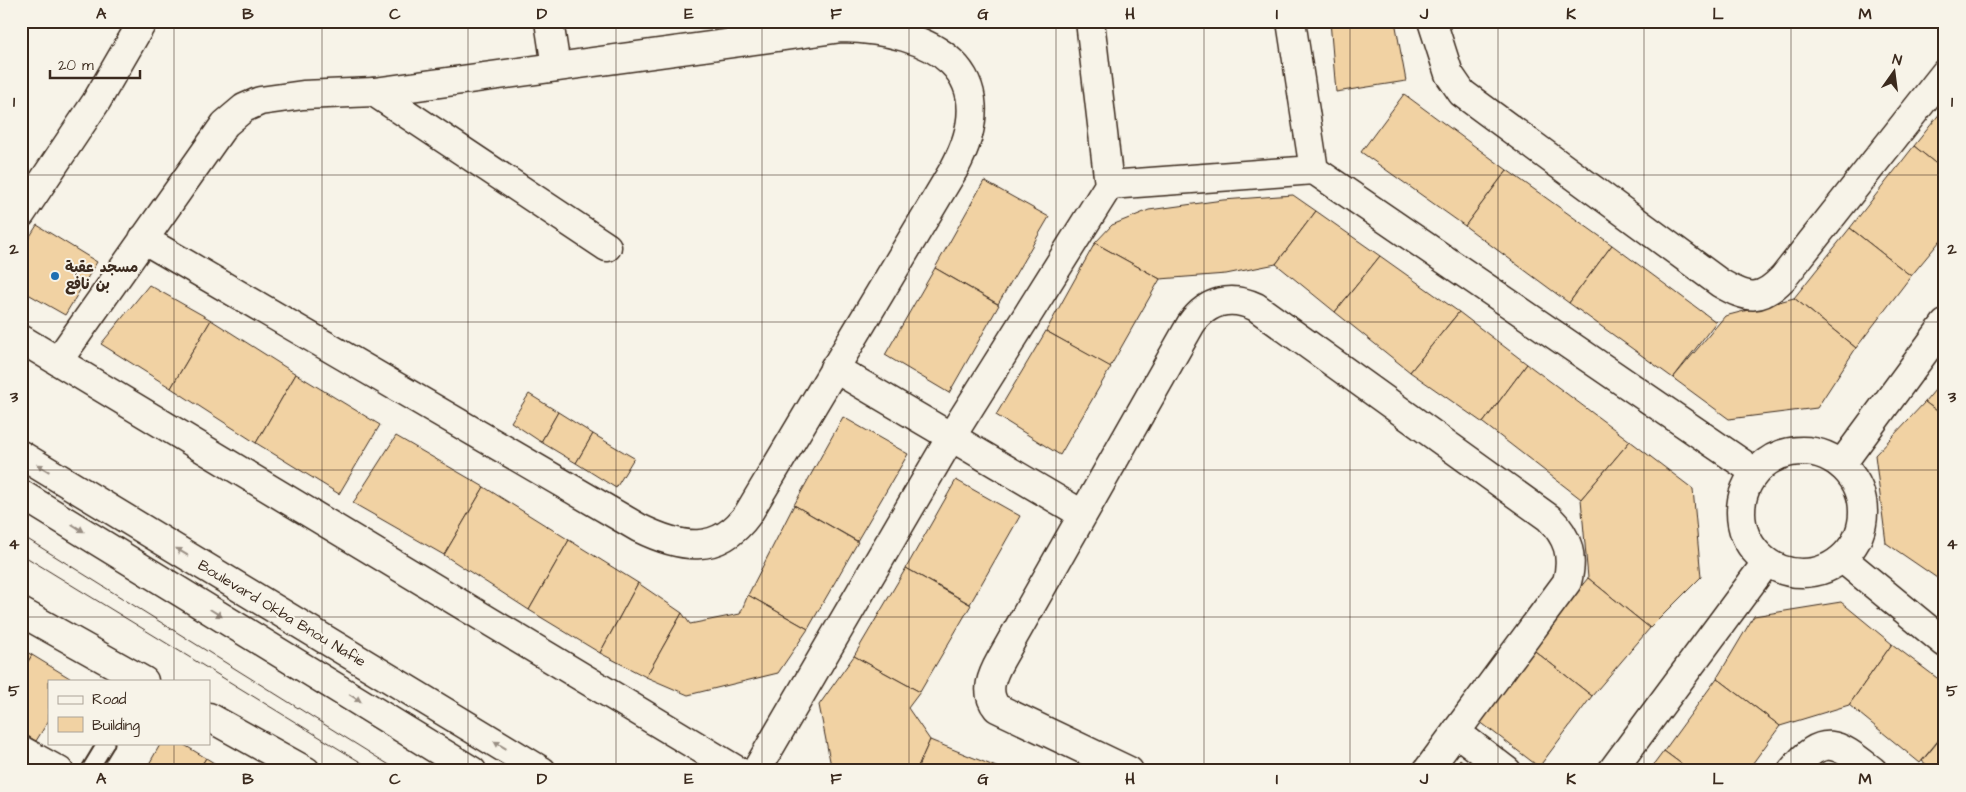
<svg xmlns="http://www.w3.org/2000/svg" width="1966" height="792" font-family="'Architects Daughter','Playpen Sans Arabic',sans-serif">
  <rect width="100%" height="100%" fill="#f7f3e8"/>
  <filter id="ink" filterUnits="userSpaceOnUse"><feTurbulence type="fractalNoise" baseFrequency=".02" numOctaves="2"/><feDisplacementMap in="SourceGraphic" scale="10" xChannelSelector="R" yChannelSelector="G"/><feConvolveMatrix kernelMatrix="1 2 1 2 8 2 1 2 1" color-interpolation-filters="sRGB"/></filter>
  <g filter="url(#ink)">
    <g fill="#f1d2a3" stroke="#3b2a1e">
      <path d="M1330,21H1395L1406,81L1336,92Z"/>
      <path d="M1404,94L1507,170L1465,226L1361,152Z"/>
      <path d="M1945,107V171L1914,146Z"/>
      <path d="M1914,146L1945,171V235L1911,276L1850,228Z"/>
      <path d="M1507,170L1612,245L1569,303L1465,226Z"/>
      <path d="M984,181L1049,217L998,304L935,268Z"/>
      <path d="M1293,195L1316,211L1276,264L1226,274L1160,279L1095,243L1112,225L1149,210L1223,200Z"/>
      <path d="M1316,211L1380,256L1335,312L1276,264Z"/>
      <path d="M37,225L97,262L65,315L21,290V251Z"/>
      <path d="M1850,228L1911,276L1856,348L1794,298Z"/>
      <path d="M1095,243L1160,279L1110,367L1046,331Z"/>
      <path d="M1612,245L1716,322L1673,378L1569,303Z"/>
      <path d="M1380,256L1459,312L1410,372L1335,312Z"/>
      <path d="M935,268L999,305L949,393L885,355Z"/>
      <path d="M149,285L211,320L171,388L101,344Z"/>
      <path d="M1794,298L1856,348L1817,408L1729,419L1673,378L1725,316Z"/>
      <path d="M1459,312L1527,364L1483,423L1410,372Z"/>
      <path d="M211,320L296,374L256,443L171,388Z"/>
      <path d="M1046,331L1111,367L1060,455L996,415Z"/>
      <path d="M1527,364L1630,441L1581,499L1483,423Z"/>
      <path d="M296,374L380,425L339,494L256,443Z"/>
      <path d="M1945,378V417L1925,402Z"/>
      <path d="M529,394L558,412L541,442L511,422Z"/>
      <path d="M1925,402L1945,417V575L1940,580L1886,543L1875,455Z"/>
      <path d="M558,412L593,434L576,463L541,442Z"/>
      <path d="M843,417L908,454L857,541L794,505Z"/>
      <path d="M593,434L634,458L616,488L576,463Z"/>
      <path d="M396,436L484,487L444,555L353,503Z"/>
      <path d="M1630,441L1693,489L1701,577L1650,628L1588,578L1581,499Z"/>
      <path d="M956,480L1020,516L970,604L906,568Z"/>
      <path d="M484,487L569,540L529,610L444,555Z"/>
      <path d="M794,505L858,542L808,629L748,595Z"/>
      <path d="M569,540L638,583L600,653L529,610Z"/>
      <path d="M906,568L971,605L920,692L854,656Z"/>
      <path d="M1588,578L1650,628L1592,696L1531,648Z"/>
      <path d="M638,583L682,613L646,677L600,653Z"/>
      <path d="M748,595L808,629L778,673L688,695L646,677L682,613L690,624L740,614Z"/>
      <path d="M1841,602L1892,644L1849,705L1780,726L1717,678L1754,616Z"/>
      <path d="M1892,644L1945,684V732L1920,763L1849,705Z"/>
      <path d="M1531,648L1592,696L1539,767L1479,721Z"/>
      <path d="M21,649L32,655L21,673Z"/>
      <path d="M32,655L73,680L49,681V720L36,741L21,732V673Z"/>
      <path d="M854,656L920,692L908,708L930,740L916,771H832L819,705Z"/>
      <path d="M1717,678L1780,726L1747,771H1691L1664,751Z"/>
      <path d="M1945,733V771H1935L1922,761Z"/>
      <path d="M930,740L1006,771H916Z"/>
      <path d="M161,743H181L206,758L198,771H145Z"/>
      <path d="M1664,751L1691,771H1649Z"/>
      <path d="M206,758L227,771H198Z"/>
      <path d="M1460,759L1475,771H1451Z"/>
    </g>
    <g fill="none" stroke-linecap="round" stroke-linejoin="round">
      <defs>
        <path id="lane" d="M89,771L106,743"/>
        <g id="street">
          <path d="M549,21L556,67"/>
          <path d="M1291,21L1314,170L1755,472"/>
          <path d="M1432,21L1449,74L1462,93L1720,283C1748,299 1760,302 1783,278L1945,73"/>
          <path d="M374,92L607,247"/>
          <path d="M1109,185L1314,170"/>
          <path d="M21,214L96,102L143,21"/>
          <path d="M21,339L738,771"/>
          <path d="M58,361L225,124L244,108L260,101L303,95L374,92L842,28C932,30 1007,70 954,169L748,514C718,556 680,548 639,528L143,239"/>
          <path d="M834,368L1082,514"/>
          <circle cx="1802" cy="512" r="61"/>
          <path d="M1841,465L1945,324"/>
          <path d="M1843,559L1945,643"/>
          <path d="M21,612L144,681"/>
          <path d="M209,717L306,771"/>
          <path d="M1456,732L1507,771"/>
          <path d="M21,750L59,771"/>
          <path d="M756,771L951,437L1109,185L1090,21"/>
          <path d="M1129,771L997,708C984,692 992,675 1001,659L1191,324C1207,301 1231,295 1256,307L1549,518C1568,537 1574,555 1567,582L1427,771"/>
          <path d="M1612,771L1766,563"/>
          <path d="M1792,771C1824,731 1838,744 1873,771"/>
        </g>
        <g id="primary">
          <path d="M21,455L542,771"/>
          <path d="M21,494L472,771"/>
        </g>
      </defs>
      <use href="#lane" stroke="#3b2a1e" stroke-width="19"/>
      <use href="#street" stroke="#3b2a1e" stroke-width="31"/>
      <use href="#primary" stroke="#3b2a1e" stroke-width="31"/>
      <use href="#lane" stroke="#f7f3e8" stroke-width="15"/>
      <use href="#street" stroke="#f7f3e8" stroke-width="28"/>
      <use href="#primary" stroke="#f7f3e8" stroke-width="28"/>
      <g stroke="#3b2a1e" stroke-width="1">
        <path d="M21,535L399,771"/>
        <path d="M21,554L375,771"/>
      </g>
    </g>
    <defs><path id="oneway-solid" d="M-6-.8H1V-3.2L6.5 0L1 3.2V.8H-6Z" transform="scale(1.25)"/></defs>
    <g fill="#998e83">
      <use href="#oneway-solid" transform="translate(43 468) rotate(-149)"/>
      <use href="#oneway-solid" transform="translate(78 528) rotate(32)"/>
      <use href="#oneway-solid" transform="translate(182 552) rotate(-149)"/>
      <use href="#oneway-solid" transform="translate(216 613) rotate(32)"/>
      <use href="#oneway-solid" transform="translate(355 698) rotate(32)"/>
      <use href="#oneway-solid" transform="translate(500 745) rotate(-149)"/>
    </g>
  </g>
  <path fill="none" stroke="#3b2a1e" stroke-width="1" stroke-opacity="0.55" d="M174,21V681M322,21V771M468,21V771M616,21V771M762,21V771M909,21V771M1056,21V771M1204,21V771M1350,21V771M1498,21V771M1644,21V771M1791,21V771M21,175H1945M21,322H1945M21,470H1945M21,617H1945M174,743V771"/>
  <circle fill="#1f6fb2" stroke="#f7f3e8" stroke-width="2" cx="55" cy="276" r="5"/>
  <g text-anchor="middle" stroke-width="4" stroke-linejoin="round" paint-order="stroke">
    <g font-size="15" font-weight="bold" fill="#3b2a1e" stroke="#f7f3e8" text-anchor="start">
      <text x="65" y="272">مسجد عقبة<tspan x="65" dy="17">بن نافع</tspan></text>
    </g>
    <g font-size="15" fill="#3b2a1e" stroke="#f7f3e8">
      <text transform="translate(282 613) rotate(31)" y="5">Boulevard Okba Bnou Nafie</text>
    </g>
  </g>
  <rect width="1966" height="792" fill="none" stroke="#f7f3e8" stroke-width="55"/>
  <rect x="48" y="680" width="162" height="65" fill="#f7f3e8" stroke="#aca397"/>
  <rect x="58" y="696" width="25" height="8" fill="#f7f3e8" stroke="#aca397"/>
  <text x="92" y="704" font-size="15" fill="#3b2a1e">Road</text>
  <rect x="58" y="717" width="25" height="15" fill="#f1d2a3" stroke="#aca397"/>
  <text x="92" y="730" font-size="15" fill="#3b2a1e">Building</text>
  <g transform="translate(1894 72) rotate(14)" stroke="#f7f3e8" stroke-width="4" paint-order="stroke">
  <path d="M0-4L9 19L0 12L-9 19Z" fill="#3b2a1e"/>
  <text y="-8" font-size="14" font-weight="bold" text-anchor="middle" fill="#3b2a1e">N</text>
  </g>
  <path d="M50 70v8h90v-8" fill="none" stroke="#3b2a1e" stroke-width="2.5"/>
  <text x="58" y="70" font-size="15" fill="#3b2a1e" stroke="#f7f3e8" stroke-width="4" paint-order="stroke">20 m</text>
  <rect x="28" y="28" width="1910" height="736" fill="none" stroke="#3b2a1e" stroke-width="2"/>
  <g font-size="16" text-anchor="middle" font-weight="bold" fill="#3b2a1e">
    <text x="101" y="19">A</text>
    <text x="248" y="19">B</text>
    <text x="395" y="19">C</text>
    <text x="542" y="19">D</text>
    <text x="689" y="19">E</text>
    <text x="836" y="19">F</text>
    <text x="983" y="19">G</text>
    <text x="1130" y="19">H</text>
    <text x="1277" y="19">I</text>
    <text x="1424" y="19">J</text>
    <text x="1571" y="19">K</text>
    <text x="1718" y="19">L</text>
    <text x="1865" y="19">M</text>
    <text x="14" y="107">1</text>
    <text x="1952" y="107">1</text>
    <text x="14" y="254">2</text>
    <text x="1952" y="254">2</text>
    <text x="14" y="402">3</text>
    <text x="1952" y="402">3</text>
    <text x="14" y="549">4</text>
    <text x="1952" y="549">4</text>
    <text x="14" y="696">5</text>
    <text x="1952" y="696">5</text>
    <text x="101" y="784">A</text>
    <text x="248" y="784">B</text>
    <text x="395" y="784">C</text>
    <text x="542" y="784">D</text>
    <text x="689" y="784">E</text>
    <text x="836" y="784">F</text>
    <text x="983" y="784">G</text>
    <text x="1130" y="784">H</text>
    <text x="1277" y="784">I</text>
    <text x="1424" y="784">J</text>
    <text x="1571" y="784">K</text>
    <text x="1718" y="784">L</text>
    <text x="1865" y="784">M</text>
  </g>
</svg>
